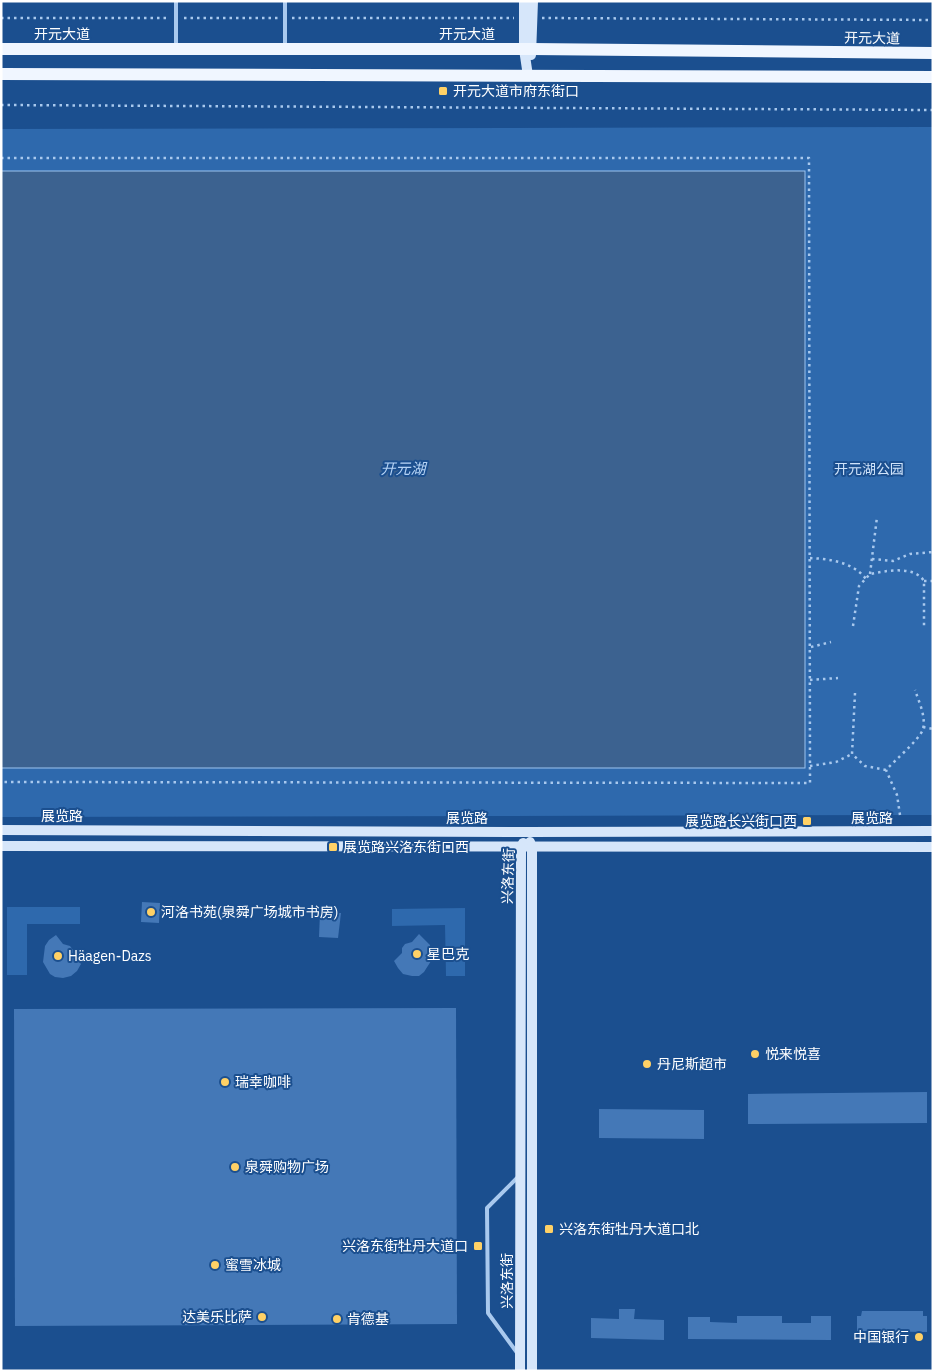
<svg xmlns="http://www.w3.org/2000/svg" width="934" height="1372" font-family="'IBM Plex Sans','Noto Sans SC',sans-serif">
  <rect width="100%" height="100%" fill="#1b4f8f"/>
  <g fill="#2e69ad">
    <path d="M933,127V815L1,817V768H805V171H1V129Z"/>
    <path d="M7,907H80V924H27V975H7Z"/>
    <path d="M465,908V976H446L445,925L392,926V909Z"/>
  </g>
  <rect fill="#3c6290" stroke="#9cc4f0" x="1" y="171" width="804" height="597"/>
  <g fill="#4478b7">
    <path d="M142,902L160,903L159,923L141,922Z"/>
    <path d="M320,913H341L338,938L319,937Z"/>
    <path d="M419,934L430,945L431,961L424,972L419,976H412L403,974L398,968L394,961L402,953V948L405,944L412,942Z"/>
    <path d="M56,935L63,944L70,946L73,950V955L81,964L77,971L71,976L63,978L55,977L50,974L43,962L45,946L49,940Z"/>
    <path d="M456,1008L457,1324L15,1326L14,1009Z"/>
    <path d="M927,1092V1123L748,1124V1094Z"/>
    <path d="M599,1109L704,1110V1139L599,1138Z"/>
    <path d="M619,1309H635L634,1319L664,1320V1340L591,1338V1318L619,1319Z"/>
    <path d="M862,1311H923V1316H927V1332L857,1331V1316H861Z"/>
    <path d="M737,1316H782V1323H811V1316H831V1340L688,1339V1317H710V1322L737,1323Z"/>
  </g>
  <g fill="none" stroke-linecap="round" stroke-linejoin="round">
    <g stroke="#a9c9ee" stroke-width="2.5" stroke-dasharray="2.5 4" stroke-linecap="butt">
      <path d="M1,18H169"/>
      <path d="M184,18H279"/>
      <path d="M292,18H514"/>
      <path d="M542,18L933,20"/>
      <path d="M1,105L933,110"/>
      <path d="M1,158H809L810,783L1,782"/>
      <path d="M810,558C830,559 853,562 866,579"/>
      <path d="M872,559L893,561L910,554L933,552"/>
      <path d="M870,574L877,517"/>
      <path d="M924,581H933"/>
      <path d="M853,626L859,586L870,574C885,571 914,565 924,581V628"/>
      <path d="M811,647L831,642"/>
      <path d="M810,680L838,678"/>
      <path d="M855,693L852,754L865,766L886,770"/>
      <path d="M923,727L933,729"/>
      <path d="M810,766L836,762L852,754"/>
      <path d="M900,815L897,795L886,770C894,761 921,738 923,729C926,716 919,702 915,690"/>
    </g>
    <g stroke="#a9c9ee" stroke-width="4">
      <path d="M285,1V46"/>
      <path d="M176,46V1"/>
      <path d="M518,1354L488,1313L487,1208L519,1176"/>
    </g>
    <g stroke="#d6e6fa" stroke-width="10">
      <path d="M524,1V49L528,76"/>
      <path d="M531,55L533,1"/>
      <path d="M1,830L526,832L933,831"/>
      <path d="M530,842L532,848V1371"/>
      <path d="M1,846L933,847"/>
      <path d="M520,1371L521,848L523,843"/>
    </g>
    <g stroke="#f0f6ff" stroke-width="12">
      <path d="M1,49H532L933,53"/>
      <path d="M1,74L933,77"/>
    </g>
  </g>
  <g fill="#ffd166" stroke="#1b4f8f" stroke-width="2">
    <rect x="438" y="86" width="10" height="10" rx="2.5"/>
    <rect x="802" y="816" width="10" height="10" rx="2.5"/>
    <rect x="328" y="842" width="10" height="10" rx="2.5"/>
    <circle cx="151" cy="912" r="5"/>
    <circle cx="417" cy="954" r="5"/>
    <circle cx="58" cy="956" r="5"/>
    <circle cx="755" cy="1054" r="5"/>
    <circle cx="647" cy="1064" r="5"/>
    <circle cx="225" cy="1082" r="5"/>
    <circle cx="235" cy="1167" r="5"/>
    <rect x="544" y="1224" width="10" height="10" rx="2.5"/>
    <rect x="473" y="1241" width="10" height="10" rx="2.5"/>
    <circle cx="215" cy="1265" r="5"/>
    <circle cx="262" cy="1317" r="5"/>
    <circle cx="337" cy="1319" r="5"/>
    <circle cx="919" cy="1337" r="5"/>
  </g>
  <g text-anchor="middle" stroke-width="4" stroke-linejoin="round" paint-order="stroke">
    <g font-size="14" fill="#fff" stroke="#1b4f8f">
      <text x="62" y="39">开元大道</text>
      <text x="467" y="39">开元大道</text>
      <text transform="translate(872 38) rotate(1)" y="5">开元大道</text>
      <text x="62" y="821">展览路</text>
      <text x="467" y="823">展览路</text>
      <text x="872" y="823">展览路</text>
      <text transform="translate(508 876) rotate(-88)" y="5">兴洛东街</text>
      <text transform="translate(507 1281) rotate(-90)" y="5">兴洛东街</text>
    </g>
    <g font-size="14" fill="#fff" stroke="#1b4f8f" text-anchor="start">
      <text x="453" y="96">开元大道市府东街口</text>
      <text x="797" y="826" text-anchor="end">展览路长兴街口西</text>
      <text x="343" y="852">展览路兴洛东街口西</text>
      <text x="161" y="917">河洛书苑(泉舜广场城市书房)</text>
      <text x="427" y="959">星巴克</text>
      <text x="68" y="961">Häagen-Dazs</text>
      <text x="765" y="1059">悦来悦喜</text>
      <text x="657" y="1069">丹尼斯超市</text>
      <text x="235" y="1087">瑞幸咖啡</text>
      <text x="245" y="1172">泉舜购物广场</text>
      <text x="559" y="1234">兴洛东街牡丹大道口北</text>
      <text x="468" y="1251" text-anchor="end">兴洛东街牡丹大道口</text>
      <text x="225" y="1270">蜜雪冰城</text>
      <text x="252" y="1322" text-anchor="end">达美乐比萨</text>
      <text x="347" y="1324">肯德基</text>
      <text x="909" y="1342" text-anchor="end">中国银行</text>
    </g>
    <g font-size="14" fill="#cfe3fa" stroke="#1b4f8f">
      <text x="869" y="474">开元湖公园</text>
    </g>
    <g font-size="15" font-style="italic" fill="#b5d3f5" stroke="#1b4f8f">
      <text x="403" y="474">开元湖</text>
    </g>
  </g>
  <rect width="934" height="1372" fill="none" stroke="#ffffff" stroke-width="5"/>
</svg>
